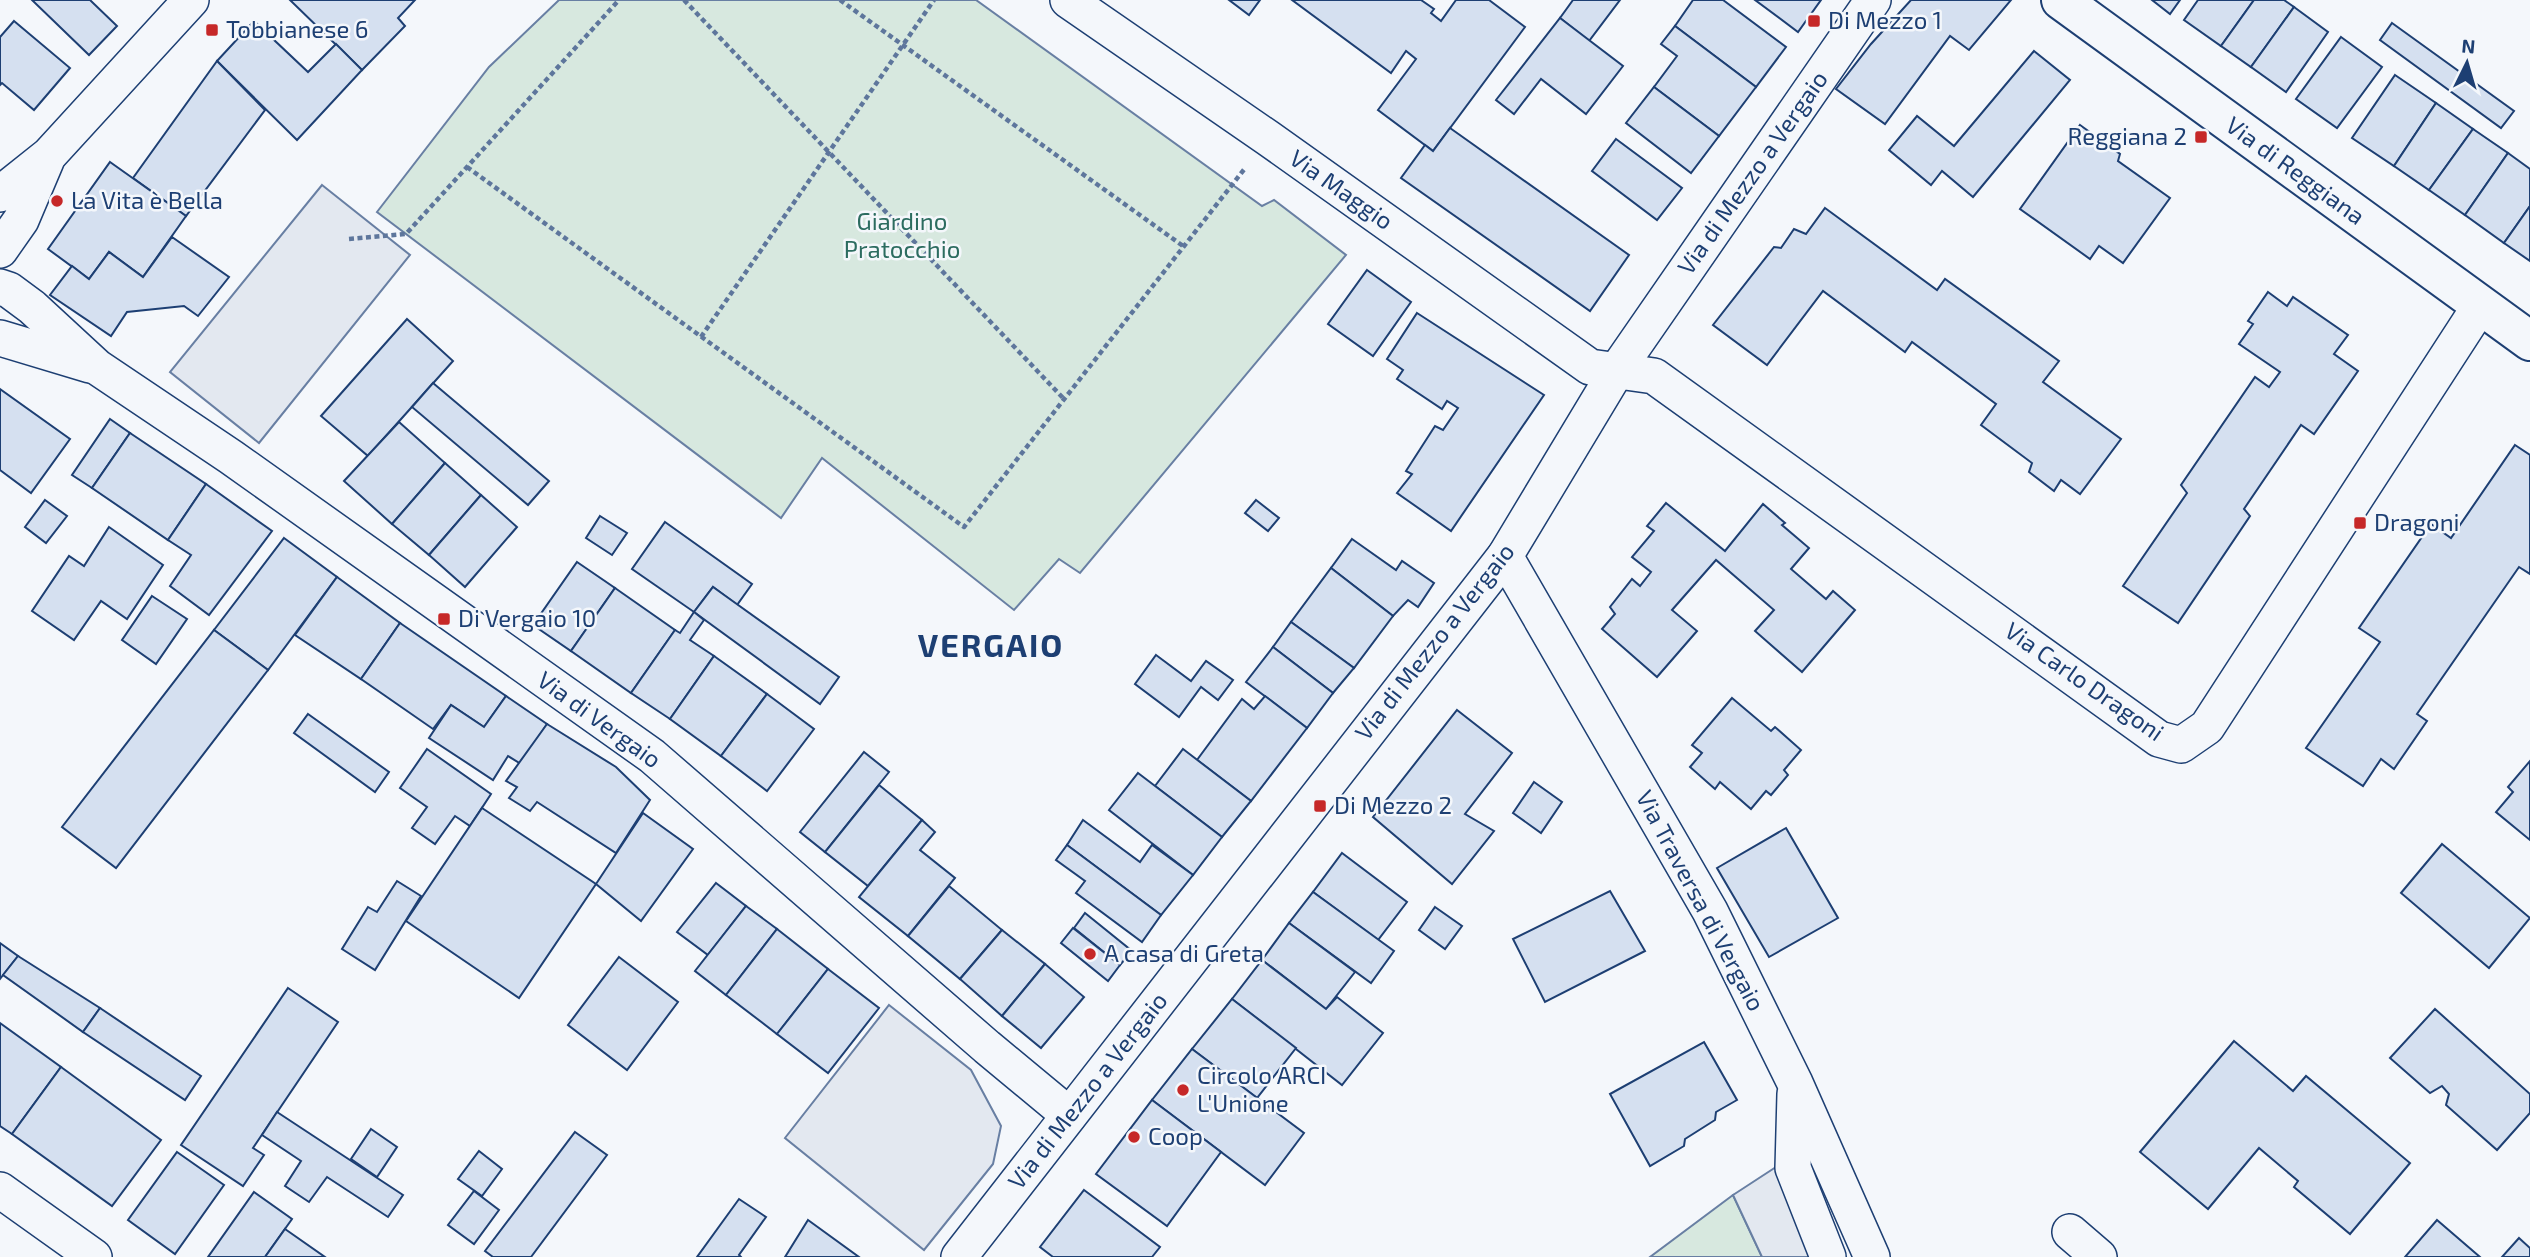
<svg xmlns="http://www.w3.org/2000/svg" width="2530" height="1257" font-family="'Exo 2',sans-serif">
  <rect width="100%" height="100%" fill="#f4f7fb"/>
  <g fill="#d7e8df" stroke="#687fa3" stroke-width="2">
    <path d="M559,0H976L1262,206L1274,200L1346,255L1080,573L1059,559L1014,610L822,458L781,518L377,212L489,67Z"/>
    <path d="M1733,1195L1762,1257H1650Z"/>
  </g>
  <g fill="#e3e8f0" stroke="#687fa3" stroke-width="2">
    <path d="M322,185L410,255L259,443L170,372Z"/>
    <path d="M889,1005L971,1070L1001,1126L993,1164L924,1250L785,1138Z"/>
    <path d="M1796,1154L1840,1257H1762L1733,1195Z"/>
  </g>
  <g fill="#d5e0f0" stroke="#1d3f73" stroke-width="2">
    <path d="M32,0H90L117,26L89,55Z"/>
    <path d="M290,0H415L398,18L405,26L362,70Z"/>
    <path d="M1229,0H1260L1249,15Z"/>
    <path d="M1292,0H1421L1434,9L1431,13L1441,21L1456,0H1489L1525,27L1433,151L1378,110L1416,59L1406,51L1391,73Z"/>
    <path d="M1573,0H1620L1589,41L1560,18Z"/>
    <path d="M1693,0H1723L1786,47L1756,87L1675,26Z"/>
    <path d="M1755,0H1821L1798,32Z"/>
    <path d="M1911,0H2011L1969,50L1950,36L1885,124L1836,89L1871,44Z"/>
    <path d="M2152,0H2180L2170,14Z"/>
    <path d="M2198,0H2254L2221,46L2184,20Z"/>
    <path d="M2254,0H2284L2294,7L2251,67L2221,46Z"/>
    <path d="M2294,7L2328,32L2286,92L2251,67Z"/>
    <path d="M1560,18L1623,66L1586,114L1541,79L1514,114L1496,100Z"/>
    <path d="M14,21L70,68L34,110L2,83L0,85V37Z"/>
    <path d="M254,21L308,72L336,44L362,70L297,140L217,61Z"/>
    <path d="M2392,23L2514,111L2501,128L2380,40Z"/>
    <path d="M1675,26L1756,87L1719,136L1654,87L1677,56L1661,44Z"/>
    <path d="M2341,37L2382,67L2337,128L2296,99Z"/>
    <path d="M2034,51L2070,80L1973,197L1942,171L1931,185L1889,150L1917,116L1954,146Z"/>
    <path d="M217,61L265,110L186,216L133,178Z"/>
    <path d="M2395,75L2436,103L2394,166L2352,138Z"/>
    <path d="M1654,87L1719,136L1691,173L1626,123Z"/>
    <path d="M2436,103L2473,129L2429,190L2394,166Z"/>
    <path d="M2080,125L2120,154L2118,161L2170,198L2123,263L2099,246L2090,259L2020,209Z"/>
    <path d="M1450,128L1629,255L1590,311L1401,178L1425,145L1433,151Z"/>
    <path d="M2473,129L2508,153L2465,215L2429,190Z"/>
    <path d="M1616,139L1682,188L1657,220L1592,171Z"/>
    <path d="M2508,153L2530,169V206L2504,243L2465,215Z"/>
    <path d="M110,162L186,216L143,277L109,252L89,279L48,249Z"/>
    <path d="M2530,206V261L2504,243Z"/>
    <path d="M1825,208L1937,290L1945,279L2059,361L2043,382L2121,439L2080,494L2061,480L2054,491L2029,472L2032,463L1981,425L1996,404L1912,342L1905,352L1823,291L1767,365L1713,325L1774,247L1781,248L1794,229L1806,234Z"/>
    <path d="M172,237L229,277L198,316L184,306L127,312L111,336L50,295L72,266L89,279L109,252L143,277Z"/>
    <path d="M1367,270L1411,302L1373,356L1328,324Z"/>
    <path d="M2268,292L2287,306L2293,297L2348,335L2334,354L2358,371L2314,434L2301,425L2244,509L2250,516L2178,623L2123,586L2187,493L2181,485L2255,377L2269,387L2280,372L2239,344L2253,324L2248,321Z"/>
    <path d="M1417,313L1544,395L1451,531L1397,493L1412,474L1406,471L1435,426L1443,430L1458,408L1447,401L1442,409L1397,379L1403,370L1387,359Z"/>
    <path d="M407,319L453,361L368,456L321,416Z"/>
    <path d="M433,383L549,481L528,505L412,407Z"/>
    <path d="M0,389L70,439L31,493L0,470Z"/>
    <path d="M110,419L130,433L92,488L72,475Z"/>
    <path d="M399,422L445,463L392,524L344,481Z"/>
    <path d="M130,433L206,484L168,540L92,488Z"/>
    <path d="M2515,445L2530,455V574L2519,567L2417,714L2427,721L2394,769L2381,759L2363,786L2306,748L2380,642L2359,628L2431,524L2451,538Z"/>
    <path d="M445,463L481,495L429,555L392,524Z"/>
    <path d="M206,484L272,531L209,615L170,586L191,555L168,540Z"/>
    <path d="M481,495L517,527L465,587L429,555Z"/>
    <path d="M45,500L67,516L46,543L25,527Z"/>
    <path d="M1256,500L1279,518L1268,531L1245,513Z"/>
    <path d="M1666,503L1725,551L1763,504L1785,523L1782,525L1809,548L1791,569L1826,599L1833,591L1855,610L1802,672L1755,631L1774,610L1716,560L1672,610L1697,631L1657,677L1602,629L1615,614L1610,607L1632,579L1640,586L1651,572L1632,557L1654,531L1647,526Z"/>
    <path d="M600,516L627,533L612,555L586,538Z"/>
    <path d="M665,522L752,584L737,605L713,587L694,612L632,569Z"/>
    <path d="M109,527L163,565L127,619L101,601L74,640L32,611L69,556L84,566Z"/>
    <path d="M284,538L337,577L268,670L214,630Z"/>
    <path d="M1352,539L1396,570L1402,561L1434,583L1418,607L1408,600L1393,616L1331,568Z"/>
    <path d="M577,562L615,588L571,651L533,625Z"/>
    <path d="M1331,568L1393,616L1354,668L1291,622Z"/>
    <path d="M337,577L400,623L361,679L295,635Z"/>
    <path d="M713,587L839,677L820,704L694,612Z"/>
    <path d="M615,588L675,630L631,693L571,651Z"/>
    <path d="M152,596L187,619L156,664L122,640Z"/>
    <path d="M694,612L704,620L690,640L714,656L670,719L631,693L675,630L680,633Z"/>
    <path d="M1291,622L1354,668L1333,693L1273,647Z"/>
    <path d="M400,623L506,696L484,727L451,705L433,729L361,679Z"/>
    <path d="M214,630L268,670L116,868L62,827Z"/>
    <path d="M1273,647L1333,693L1307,728L1246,682Z"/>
    <path d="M1156,655L1191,681L1206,661L1233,680L1218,700L1201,687L1179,717L1135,684Z"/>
    <path d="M714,656L767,694L721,756L670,719Z"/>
    <path d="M767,694L814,729L767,791L721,756Z"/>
    <path d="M506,696L547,724L521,764L508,756L493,780L429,738L451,705L484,727Z"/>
    <path d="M1265,696L1307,728L1251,801L1197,760L1242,699L1254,709Z"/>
    <path d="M1732,698L1771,731L1775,727L1801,750L1784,770L1788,775L1771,795L1766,791L1751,809L1720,782L1715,789L1690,767L1702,753L1692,745Z"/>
    <path d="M1457,710L1512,753L1465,814L1494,831L1452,884L1373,817Z"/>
    <path d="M308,714L389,772L375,792L294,733Z"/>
    <path d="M547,724L616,767L650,800L616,853L537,802L530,811L509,798L517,787L506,781Z"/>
    <path d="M427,749L491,794L470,826L455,816L435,844L412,828L427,807L400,788Z"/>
    <path d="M1183,749L1251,801L1222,837L1155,786Z"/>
    <path d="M864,752L889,772L825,852L800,832Z"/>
    <path d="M2530,761V840L2496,812L2513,792L2508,787Z"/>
    <path d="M1138,773L1222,837L1193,875L1109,810Z"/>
    <path d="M1534,782L1562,802L1541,833L1513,813Z"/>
    <path d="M879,785L922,820L868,886L825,852Z"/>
    <path d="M482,808L596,884L519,998L406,921Z"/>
    <path d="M643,813L693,849L641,921L596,884Z"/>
    <path d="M922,820L935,832L920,850L955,878L908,936L859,897Z"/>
    <path d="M1083,820L1140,862L1152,845L1193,875L1161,915L1067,845Z"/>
    <path d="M1786,828L1838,918L1769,957L1717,868Z"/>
    <path d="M2442,844L2530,918L2489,968L2401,893Z"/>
    <path d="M1067,845L1161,915L1142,942L1076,893L1085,881L1056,860Z"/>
    <path d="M1342,853L1407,902L1378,940L1313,892Z"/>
    <path d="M397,881L421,896L375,970L342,949L368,907L377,912Z"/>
    <path d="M716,883L746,906L708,955L677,932Z"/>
    <path d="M949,886L1002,930L960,979L908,936Z"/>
    <path d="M1610,891L1645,951L1545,1002L1513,939Z"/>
    <path d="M1313,892L1394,951L1371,983L1289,923Z"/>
    <path d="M746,906L777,929L726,995L695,971Z"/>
    <path d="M1435,907L1462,926L1445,949L1419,930Z"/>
    <path d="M1085,913L1132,951L1120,965L1074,928Z"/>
    <path d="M1289,923L1355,972L1326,1009L1262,960Z"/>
    <path d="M1073,928L1120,965L1108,981L1061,943Z"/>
    <path d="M777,929L828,969L777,1034L726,995Z"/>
    <path d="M1002,930L1045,964L1002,1016L960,979Z"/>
    <path d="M0,943L18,956L0,979Z"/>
    <path d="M18,956L100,1008L83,1032L3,975Z"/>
    <path d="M619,957L678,1002L627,1070L568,1025Z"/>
    <path d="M1262,960L1326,1009L1337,997L1383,1033L1342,1085L1232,999Z"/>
    <path d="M1045,964L1084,997L1041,1048L1002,1016Z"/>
    <path d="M828,969L879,1008L828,1073L777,1034Z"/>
    <path d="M288,988L338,1022L253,1148L264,1155L243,1186L181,1145Z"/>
    <path d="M1232,999L1296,1048L1257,1098L1192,1049Z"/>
    <path d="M100,1008L201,1076L185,1100L83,1032Z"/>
    <path d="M2435,1009L2530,1094V1113L2497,1150L2446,1105L2449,1094L2442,1086L2430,1093L2390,1058Z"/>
    <path d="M0,1023L61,1067L12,1134L0,1126Z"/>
    <path d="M2234,1041L2293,1091L2306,1076L2410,1163L2350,1234L2294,1187L2298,1181L2259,1148L2208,1209L2140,1152Z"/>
    <path d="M1704,1042L1737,1100L1716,1112L1715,1120L1685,1139L1684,1146L1650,1166L1610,1094Z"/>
    <path d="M1192,1049L1304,1133L1265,1185L1152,1100Z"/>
    <path d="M61,1067L161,1140L112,1206L12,1134Z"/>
    <path d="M1152,1100L1221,1152L1167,1226L1096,1174Z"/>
    <path d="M277,1112L403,1195L388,1217L327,1177L309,1202L285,1186L301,1161L262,1135Z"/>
    <path d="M371,1129L397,1147L377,1177L351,1159Z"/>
    <path d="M575,1132L607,1155L531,1257H493L485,1251Z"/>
    <path d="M479,1151L502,1169L482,1196L458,1179Z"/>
    <path d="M177,1152L224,1185L175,1254L128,1220Z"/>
    <path d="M1084,1190L1160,1247L1152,1257H1053L1040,1247Z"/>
    <path d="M474,1191L499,1210L474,1244L448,1225Z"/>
    <path d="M254,1192L292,1219L265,1257H208Z"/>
    <path d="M739,1199L766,1217L739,1255L741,1257H697Z"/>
    <path d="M808,1220L859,1257H785Z"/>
    <path d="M2437,1220L2480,1257H2405Z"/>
    <path d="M285,1229L325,1257H265Z"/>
    <path d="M2519,1238L2530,1248V1257H2502Z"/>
  </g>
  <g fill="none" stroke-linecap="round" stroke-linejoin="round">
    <defs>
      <g id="minor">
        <path d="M1068,0L1268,138L1590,367L1654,376L2159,739L2181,745L2207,727L2480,306"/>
        <path d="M0,194L49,155L191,0"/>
        <path d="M0,250L21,220L46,161"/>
        <path d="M0,287L9,290L32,307L97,367L231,457L652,756L987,1047L1069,1115"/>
        <path d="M0,338L90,365"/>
        <path d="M1505,556L1710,911L1795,1083L1872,1257"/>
        <path d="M1795,1094L1793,1168L1828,1257"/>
        <path d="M0,1190L94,1257"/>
        <path d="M2070,1232L2099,1257"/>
        <path d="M959,1257L1505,556L1617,370L1873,0"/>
      </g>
      <path id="tertiary" d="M2061,0L2530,341"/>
    </defs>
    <use href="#minor" stroke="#1d3f73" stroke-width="38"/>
    <use href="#tertiary" stroke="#1d3f73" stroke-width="42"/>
    <g stroke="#5e769c" stroke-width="4.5" stroke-dasharray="5 3.5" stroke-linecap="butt">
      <path d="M684,0L1064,399"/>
      <path d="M840,0L1183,246"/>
      <path d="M467,167L964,527L1246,167"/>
      <path d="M349,239L406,234L619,0"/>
      <path d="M701,337L934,0"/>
    </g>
    <use href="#minor" stroke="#f4f7fb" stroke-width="35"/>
    <use href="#tertiary" stroke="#f4f7fb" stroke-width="38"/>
  </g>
  <g fill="#c62828" stroke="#f4f7fb" stroke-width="2.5">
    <rect x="1807" y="14" width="14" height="14" rx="3.5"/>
    <rect x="205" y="23" width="14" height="14" rx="3.5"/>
    <rect x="2194" y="130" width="14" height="14" rx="3.5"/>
    <circle cx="57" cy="201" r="7"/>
    <rect x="2353" y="516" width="14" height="14" rx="3.5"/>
    <rect x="437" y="612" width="14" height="14" rx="3.5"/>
    <rect x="1313" y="799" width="14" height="14" rx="3.5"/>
    <circle cx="1090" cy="954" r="7"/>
    <circle cx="1183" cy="1090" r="7"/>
    <circle cx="1134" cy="1137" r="7"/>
  </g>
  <g text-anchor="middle" stroke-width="5" stroke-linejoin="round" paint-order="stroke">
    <g font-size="24" fill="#1d3f73" stroke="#f4f7fb" text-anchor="start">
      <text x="1828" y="29">Di Mezzo 1</text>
      <text x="226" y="38">Tobbianese 6</text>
      <text x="2187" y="145" text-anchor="end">Reggiana 2</text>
      <text x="71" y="209">La Vita è Bella</text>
      <text x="2374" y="531">Dragoni</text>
      <text x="458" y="627">Di Vergaio 10</text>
      <text x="1334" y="814">Di Mezzo 2</text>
      <text x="1104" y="962">A casa di Greta</text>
      <text x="1197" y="1084">Circolo ARCI<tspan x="1197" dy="28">L'Unione</tspan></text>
      <text x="1148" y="1145">Coop</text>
    </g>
    <g font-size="24" fill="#1d3f73" stroke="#f4f7fb">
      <text transform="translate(2295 171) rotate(36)" y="8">Via di Reggiana</text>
      <text transform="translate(1753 173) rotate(-55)" y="8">Via di Mezzo a Vergaio</text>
      <text transform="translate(1341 190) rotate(35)" y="8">Via Maggio</text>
      <text transform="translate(1435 642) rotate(-52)" y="8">Via di Mezzo a Vergaio</text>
      <text transform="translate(2084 682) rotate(35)" y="8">Via Carlo Dragoni</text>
      <text transform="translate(599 720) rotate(36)" y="8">Via di Vergaio</text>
      <text transform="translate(1700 901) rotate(62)" y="8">Via Traversa di Vergaio</text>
      <text transform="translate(1088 1091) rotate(-52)" y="8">Via di Mezzo a Vergaio</text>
    </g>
    <g font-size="24" fill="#2c6c60" stroke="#f4f7fb">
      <text x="902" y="230">Giardino<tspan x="902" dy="28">Pratocchio</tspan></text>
    </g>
    <g font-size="32" font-weight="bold" letter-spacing="2" fill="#1d3f73" stroke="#f4f7fb">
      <text x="991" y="657">VERGAIO</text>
    </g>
  </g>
  <g transform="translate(2467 63) rotate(5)" stroke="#f4f7fb" stroke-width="5" paint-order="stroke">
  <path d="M0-5L12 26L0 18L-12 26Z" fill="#1d3f73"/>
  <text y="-10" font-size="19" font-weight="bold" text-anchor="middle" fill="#1d3f73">N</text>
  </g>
</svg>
